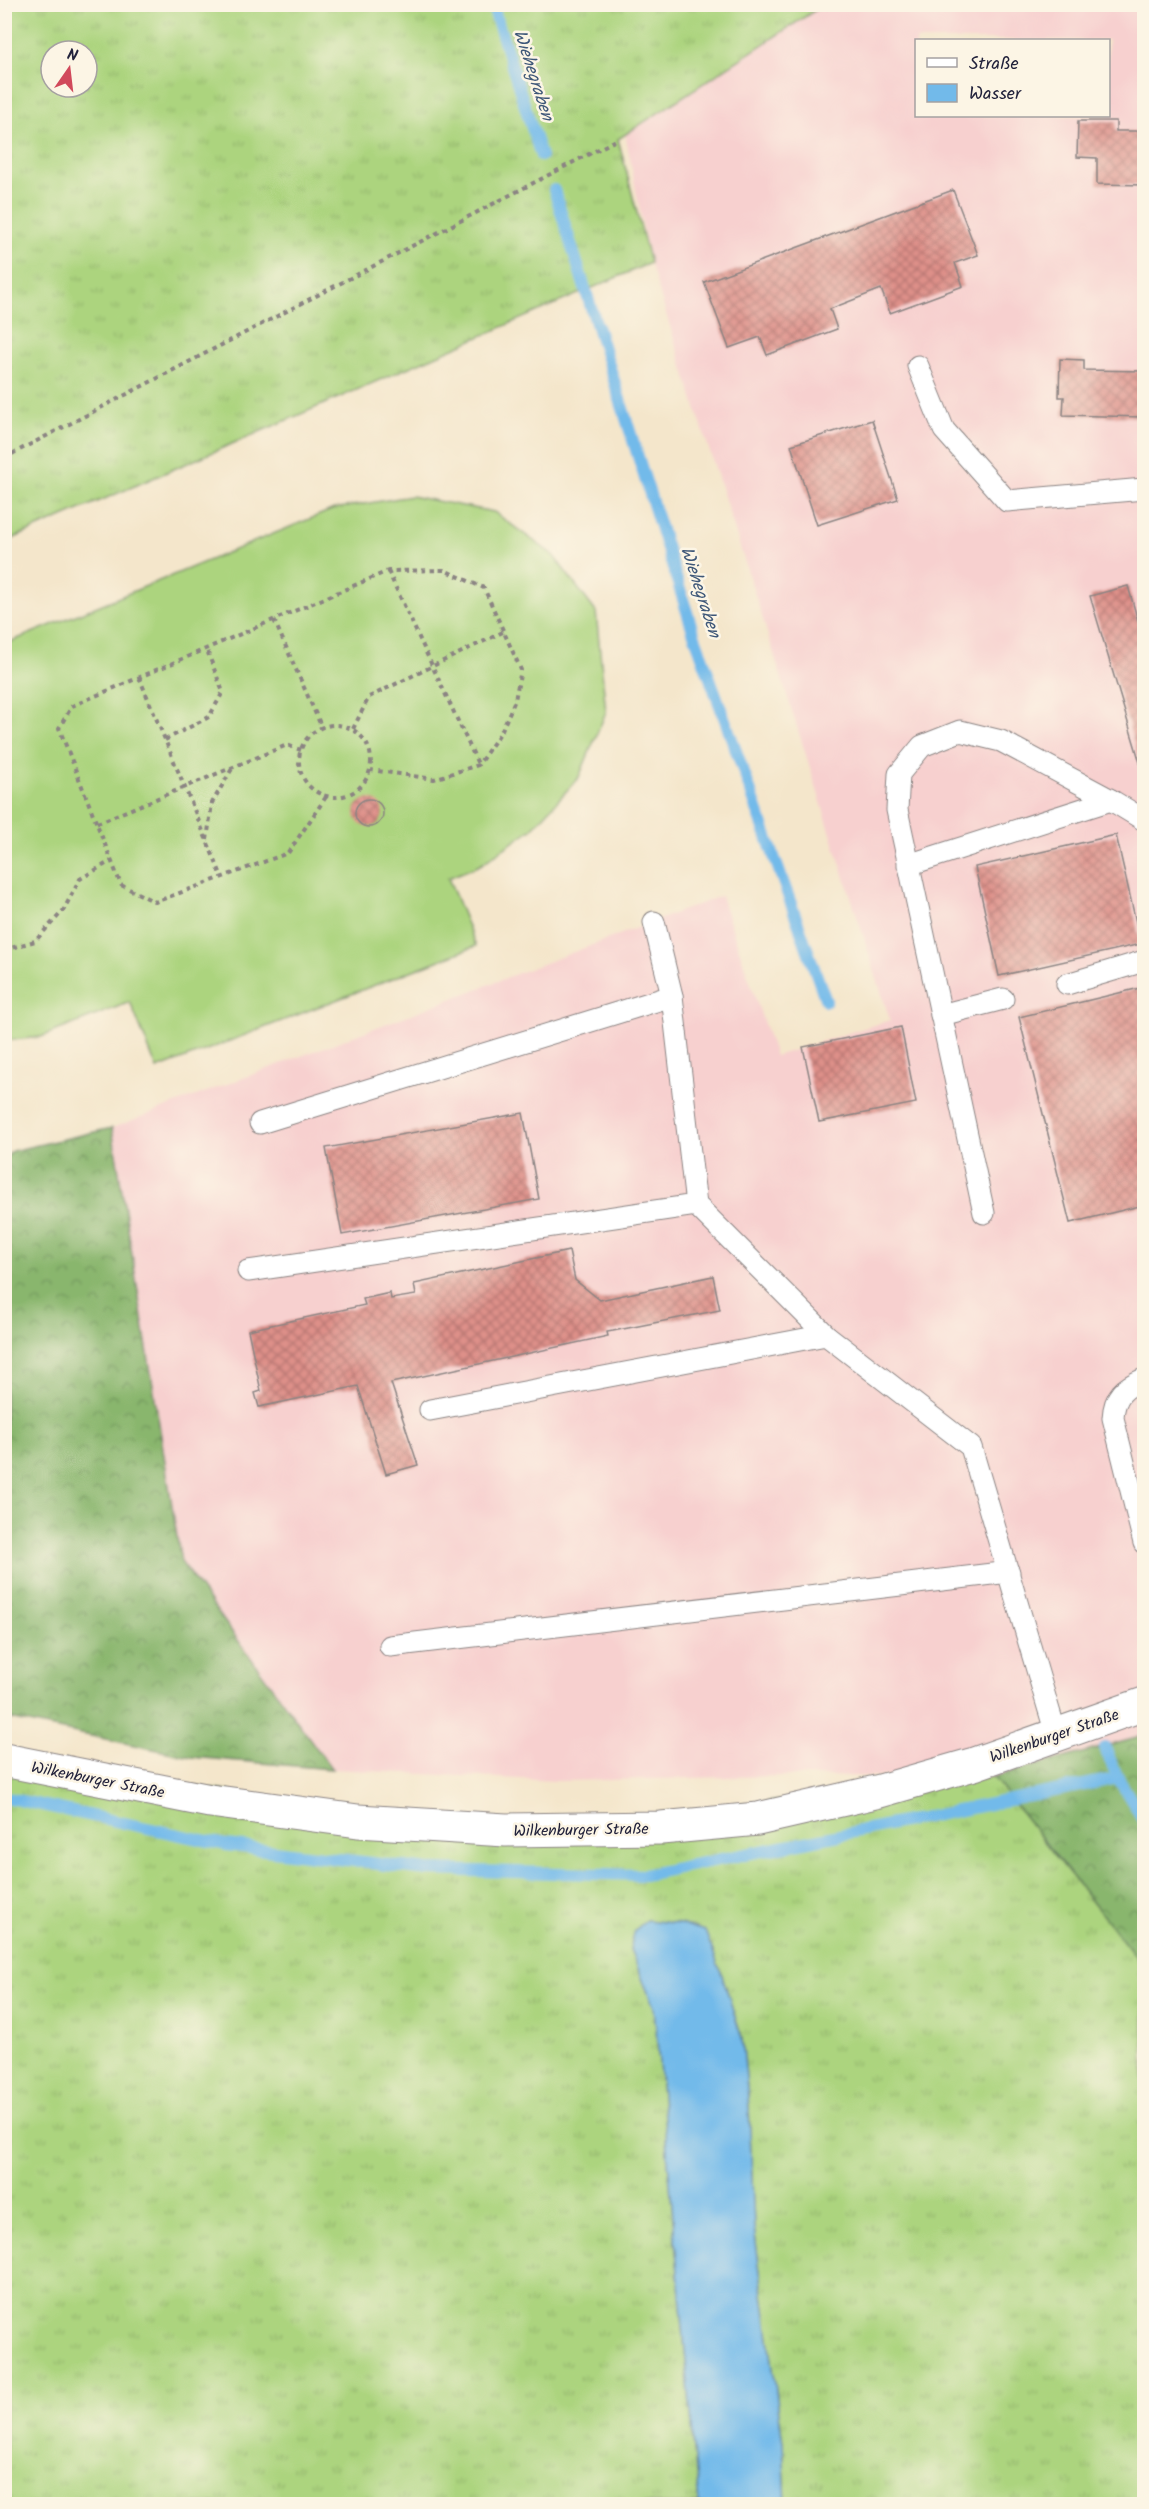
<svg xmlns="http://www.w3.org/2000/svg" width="1149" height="2509" font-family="Kalam,sans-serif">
  <defs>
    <pattern id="grass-tufts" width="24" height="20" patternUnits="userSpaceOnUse" patternTransform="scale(1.5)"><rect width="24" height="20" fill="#acd47e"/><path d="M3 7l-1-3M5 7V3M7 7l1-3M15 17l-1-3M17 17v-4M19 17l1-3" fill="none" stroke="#94b66e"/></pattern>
    <pattern id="forest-crowns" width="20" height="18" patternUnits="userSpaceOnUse" patternTransform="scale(1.5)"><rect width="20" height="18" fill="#89b66d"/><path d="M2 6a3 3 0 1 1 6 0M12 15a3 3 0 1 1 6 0" fill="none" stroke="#70945b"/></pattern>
    <pattern id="building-cross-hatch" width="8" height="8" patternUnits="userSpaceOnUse" patternTransform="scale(1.5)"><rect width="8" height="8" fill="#de9089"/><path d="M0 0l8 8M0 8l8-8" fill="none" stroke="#b47571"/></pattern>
  </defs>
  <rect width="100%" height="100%" fill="#fcf5e5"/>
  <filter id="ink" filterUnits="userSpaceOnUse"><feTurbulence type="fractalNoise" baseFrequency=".0167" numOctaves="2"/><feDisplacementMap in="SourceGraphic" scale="12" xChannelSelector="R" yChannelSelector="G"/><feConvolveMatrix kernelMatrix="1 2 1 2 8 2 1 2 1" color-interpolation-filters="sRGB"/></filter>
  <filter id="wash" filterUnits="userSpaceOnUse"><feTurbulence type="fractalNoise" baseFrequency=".008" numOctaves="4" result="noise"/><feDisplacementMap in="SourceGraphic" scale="24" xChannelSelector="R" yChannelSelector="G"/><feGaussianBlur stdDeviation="1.35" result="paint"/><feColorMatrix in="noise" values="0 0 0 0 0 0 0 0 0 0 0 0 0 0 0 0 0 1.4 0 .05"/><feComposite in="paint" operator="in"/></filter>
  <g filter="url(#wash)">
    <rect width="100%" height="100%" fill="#f4e6cb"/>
    <path fill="#f7d0cf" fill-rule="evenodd" d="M822,5H1144V1736L993,1777L781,1776L557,1781L332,1769L181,1562L112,1128L721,896L775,1056L890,1020L650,263L625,133ZM916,40H1108V116H916Z"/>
    <g fill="url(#grass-tufts)" stroke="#677b5c" stroke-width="1.5" fill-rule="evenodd">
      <path d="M5,4H823V5L618,139L650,263L5,542ZM51,51H87V87H51Z"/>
      <path d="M5,1760L506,1830L993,1777L1144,1967V2504H786L783,2443L754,2227L749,2107L742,2039L722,1975L705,1931L680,1924L647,1920L630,1949L654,2007L699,2504H5Z"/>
    </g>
    <g fill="url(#forest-crowns)" stroke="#566c54" stroke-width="1.5">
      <path d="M112,1128L181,1562L332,1769L191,1757L5,1718V1159L12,1151Z"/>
      <path d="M1144,1736V1967L993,1777Z"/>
    </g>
    <path fill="#acd47e" stroke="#677b5c" stroke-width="1.5" d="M411,496L494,512L553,555L596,612L606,712L579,777L532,829L480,865L448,878L476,946L157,1069L130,1002L41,1037L5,1041V644L334,509Z"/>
    <path fill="#72baea" stroke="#4a6e92" stroke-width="1.5" d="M647,1920L680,1924L705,1931L722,1975L742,2039L749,2107L754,2227L783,2443L786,2504H699L654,2007L630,1949L635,1930Z"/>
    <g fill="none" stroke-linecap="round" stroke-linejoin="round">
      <g stroke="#72baea" stroke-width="12">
        <path d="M492,4L541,156"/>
        <path d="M554,190L693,631L826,1001"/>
        <path d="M1105,1748L1118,1778L1144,1821"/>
        <path d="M4,1797L226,1845L427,1870L644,1875L1118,1778"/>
      </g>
    </g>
    <g id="blocks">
      <g fill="url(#building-cross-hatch)">
        <path d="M1078,121H1116V131H1144V185L1097,184V158L1077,157Z"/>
        <path d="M953,190L978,255L955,263L963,286L890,313L881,289L830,309L837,329L767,355L760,337L729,348L704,282Z"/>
        <path d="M1060,359L1084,360V370L1144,371V417L1063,415L1064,397H1059Z"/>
        <path d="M872,420L898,499L817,525L791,445Z"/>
        <path d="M1128,586L1144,642V776L1090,596Z"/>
        <circle cx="369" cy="813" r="14"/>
        <path d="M1116,835L1141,944L999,976L975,867Z"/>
        <path d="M1144,987V1205L1070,1223L1019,1017Z"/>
        <path d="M901,1027L916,1103L819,1122L803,1047Z"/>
        <path d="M523,1113L539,1199L342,1235L326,1148Z"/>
        <path d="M569,1251L575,1280L600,1300L713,1276L720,1310L613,1331L607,1332L608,1336L391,1383L418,1465L386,1474L358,1386L259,1407L255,1393L261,1391L248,1330L365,1305L363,1299L390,1293L391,1299L416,1295L414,1284Z"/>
      </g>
    </g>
  </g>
  <g filter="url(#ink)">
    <use href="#blocks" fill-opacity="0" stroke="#8b8483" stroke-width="1.5"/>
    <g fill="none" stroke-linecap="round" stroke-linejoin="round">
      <defs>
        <g id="service">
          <path d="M918,366L944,430L1007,501L1144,489"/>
          <path d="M908,865L1111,800"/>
          <path d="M654,922L672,996L696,1205L826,1335L971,1447L1056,1734"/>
          <path d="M1067,984L1144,961"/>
          <path d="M941,1015L1003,999"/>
          <path d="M260,1123L672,996"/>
          <path d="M984,1213L897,810L899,774L922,746L960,731L1001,741L1111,800L1144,820"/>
          <path d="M248,1271L696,1205"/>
          <path d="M1144,1379C1124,1387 1114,1396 1113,1418L1144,1543"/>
          <path d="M430,1410L826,1335"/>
          <path d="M390,1646L1009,1572"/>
        </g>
        <path id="secondary" d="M4,1760L210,1801L358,1821L506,1830L661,1828L758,1819L880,1791L974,1764L1144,1704"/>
      </defs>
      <use href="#service" stroke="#8b8483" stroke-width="23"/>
      <use href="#secondary" stroke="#8b8483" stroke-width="35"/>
      <g stroke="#8b8483" stroke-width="4" stroke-dasharray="4.5 4.5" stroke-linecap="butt">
        <path d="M4,458L618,139"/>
        <path d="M388,571L478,764"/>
        <path d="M274,620L322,728"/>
        <path d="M139,677L222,877"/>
        <circle cx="335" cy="761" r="36"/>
        <path d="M353,729L369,697L505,631"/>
        <path d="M165,740L209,717L223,692L206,648"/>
        <path d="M326,797L288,853L155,902L121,885L59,728L72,706L388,571L444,570L484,588L521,670L515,700L501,732L478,765L434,779L371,770"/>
        <path d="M97,823L287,745L301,750"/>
        <path d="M207,840L212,803L233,767"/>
        <path d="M4,950L35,941L63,911L80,879L111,861"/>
      </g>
      <use href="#service" stroke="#fff" stroke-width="21"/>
      <use href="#secondary" stroke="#fff" stroke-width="33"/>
    </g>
  </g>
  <g text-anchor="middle" stroke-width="5" stroke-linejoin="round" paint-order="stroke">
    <g font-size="16" fill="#22223b" stroke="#fcf5e5">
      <text transform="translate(1054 1735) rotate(-19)" y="6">Wilkenburger Straße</text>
      <text transform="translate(98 1779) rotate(11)" y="6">Wilkenburger Straße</text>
      <text transform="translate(581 1829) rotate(-1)" y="6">Wilkenburger Straße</text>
    </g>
    <g font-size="18" font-style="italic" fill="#3e5778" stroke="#fcf5e5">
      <text transform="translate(534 75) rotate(72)" y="6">Wiehegraben</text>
      <text transform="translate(701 592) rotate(72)" y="6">Wiehegraben</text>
    </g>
  </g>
  <rect width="1149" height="2509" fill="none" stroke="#fcf5e5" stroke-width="24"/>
  <rect x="915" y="39" width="195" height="78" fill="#fcf5e5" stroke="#a5a1a1" stroke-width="1.5"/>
  <rect x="927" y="58" width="30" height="9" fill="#ffffff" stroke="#a5a1a1" stroke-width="1.5"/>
  <text x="969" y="69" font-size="18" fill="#22223b">Straße</text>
  <rect x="927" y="84" width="30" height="18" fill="#72baea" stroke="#a5a1a1" stroke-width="1.5"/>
  <text x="969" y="99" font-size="18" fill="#22223b">Wasser</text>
  <g transform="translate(69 69) rotate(14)"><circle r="28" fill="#fcf5e5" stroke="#a5a1a1" stroke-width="1.5"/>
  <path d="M0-4.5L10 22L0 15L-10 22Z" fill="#d1495b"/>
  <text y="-9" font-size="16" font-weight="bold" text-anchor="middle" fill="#22223b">N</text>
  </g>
</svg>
